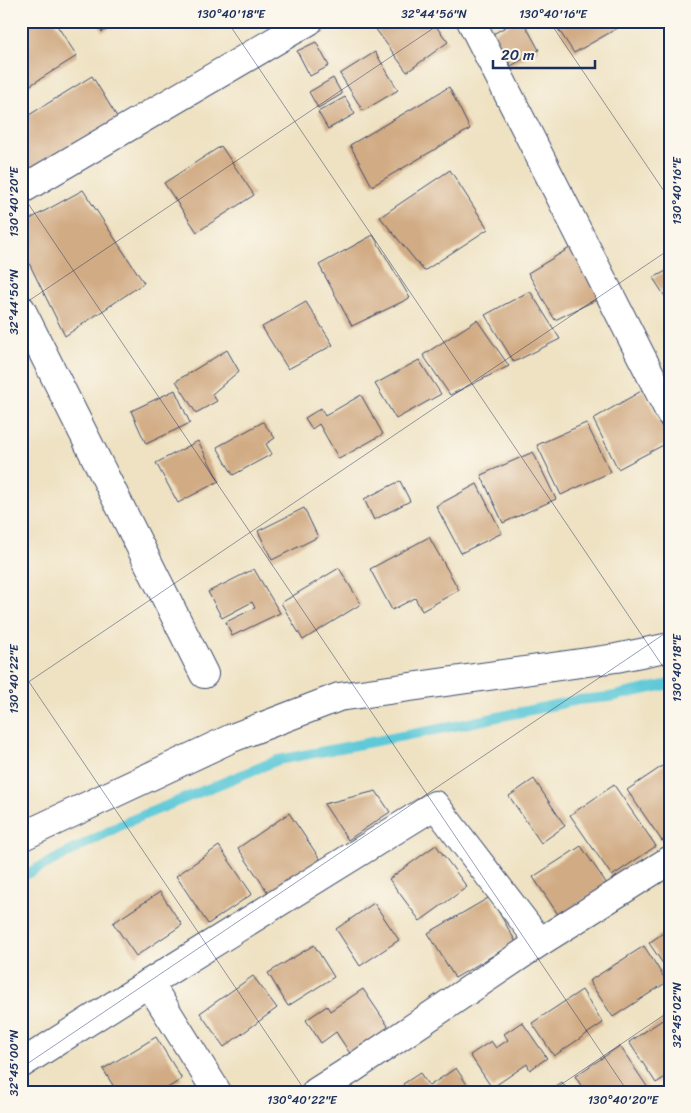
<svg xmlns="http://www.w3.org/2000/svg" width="691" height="1113" font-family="Sriracha,sans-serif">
  <rect width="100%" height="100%" fill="#fbf7ec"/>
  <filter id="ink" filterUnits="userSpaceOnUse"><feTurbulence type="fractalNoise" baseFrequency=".02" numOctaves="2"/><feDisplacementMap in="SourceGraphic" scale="10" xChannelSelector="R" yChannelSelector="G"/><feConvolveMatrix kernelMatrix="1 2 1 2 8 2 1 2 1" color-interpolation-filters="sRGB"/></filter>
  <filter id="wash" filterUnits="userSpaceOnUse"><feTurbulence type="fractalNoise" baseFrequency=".0096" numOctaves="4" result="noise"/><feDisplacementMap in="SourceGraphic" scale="20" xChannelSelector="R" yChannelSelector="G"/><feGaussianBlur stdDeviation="1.12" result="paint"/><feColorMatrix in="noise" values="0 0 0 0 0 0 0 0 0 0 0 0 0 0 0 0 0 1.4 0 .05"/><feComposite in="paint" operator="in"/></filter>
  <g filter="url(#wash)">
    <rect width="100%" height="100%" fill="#efe2c3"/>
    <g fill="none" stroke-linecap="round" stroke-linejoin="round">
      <path stroke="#5ec9d8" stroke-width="10" d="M21,877L127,822L278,760L460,725L578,700L610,697L670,684"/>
    </g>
    <g id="blocks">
      <g fill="#d1ab84">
        <path d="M21,21H54L77,56L21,91Z"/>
        <path d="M97,21H123L102,32Z"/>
        <path d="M384,21H432L448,42L407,72L375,28Z"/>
        <path d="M516,21H523L539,50L511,66L493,34Z"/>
        <path d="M553,21H630L574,53Z"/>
        <path d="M316,42L329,66L310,76L297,51Z"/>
        <path d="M375,52L398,90L363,111L340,74Z"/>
        <path d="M92,76L119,120L21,180V120Z"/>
        <path d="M333,78L342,94L318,108L309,92Z"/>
        <path d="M449,87L470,129L372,186L350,145Z"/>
        <path d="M345,97L355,114L328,129L318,112Z"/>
        <path d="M221,146L254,195L197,232L164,183Z"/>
        <path d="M450,170L488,229L424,271L380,217Z"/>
        <path d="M83,190L144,283L65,336L21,247V224Z"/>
        <path d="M373,235L410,298L352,326L319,265Z"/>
        <path d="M573,246L600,298L555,320L528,273Z"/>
        <path d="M670,269V304L653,278Z"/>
        <path d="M530,291L560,339L514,362L485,315Z"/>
        <path d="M306,302L333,345L288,369L262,327Z"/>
        <path d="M477,320L509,366L450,395L423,355Z"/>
        <path d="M227,350L239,371L212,394L217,401L196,413L176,381Z"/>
        <path d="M419,360L441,394L396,419L375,384Z"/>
        <path d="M175,390L190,423L146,444L131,411Z"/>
        <path d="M643,390L669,442L618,469L593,419Z"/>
        <path d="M361,395L383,434L339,459L319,424L312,429L305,418L321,408L325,416Z"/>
        <path d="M263,422L275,438L266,444L272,454L233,475L217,447Z"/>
        <path d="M586,423L611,472L561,495L537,445Z"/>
        <path d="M198,441L219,481L178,503L156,463Z"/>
        <path d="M533,452L556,499L503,523L481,475Z"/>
        <path d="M400,481L410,501L374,520L364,499Z"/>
        <path d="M477,484L502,533L461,553L436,506Z"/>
        <path d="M304,508L318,537L272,560L258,531Z"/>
        <path d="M429,537L459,590L422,611L415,598L392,610L370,569Z"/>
        <path d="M339,568L361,604L303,640L281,603Z"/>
        <path d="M254,569L280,613L232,636L226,622L255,608L252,602L222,618L208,592Z"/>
        <path d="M670,761V836L662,841L627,790Z"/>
        <path d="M534,779L565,826L541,843L509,796Z"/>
        <path d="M614,785L656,846L612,876L570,815Z"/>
        <path d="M376,791L390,812L348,840L324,804Z"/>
        <path d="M289,813L322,862L271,897L238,848Z"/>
        <path d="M436,845L467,887L420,921L389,879Z"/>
        <path d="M219,846L252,894L208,924L176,876Z"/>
        <path d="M581,846L607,884L559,916L533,877Z"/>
        <path d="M160,892L182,925L136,956L113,923Z"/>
        <path d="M490,897L516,942L455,978L428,933Z"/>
        <path d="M374,903L399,940L360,966L336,929Z"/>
        <path d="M670,928V974L649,943Z"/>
        <path d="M314,945L334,977L288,1006L268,973Z"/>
        <path d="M644,946L667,982L613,1017L589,981Z"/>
        <path d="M253,976L277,1008L224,1047L200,1013Z"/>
        <path d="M363,989L390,1029L351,1055L336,1032L321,1043L306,1020L327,1006L330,1011Z"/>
        <path d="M582,990L603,1023L554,1056L532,1023Z"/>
        <path d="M670,1015V1074L656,1083L629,1042Z"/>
        <path d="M522,1022L547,1058L530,1070L527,1064L492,1088L470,1055L491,1041L496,1048L508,1040L504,1034Z"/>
        <path d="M156,1037L182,1079L161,1092H117L103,1069Z"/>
        <path d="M620,1046L648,1088L642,1092H585L575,1076Z"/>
        <path d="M456,1068L472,1092H409L403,1084L420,1073L429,1086Z"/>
        <path d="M562,1082L568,1092H548Z"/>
      </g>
    </g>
  </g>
  <g filter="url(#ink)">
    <use href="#blocks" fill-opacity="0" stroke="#3b4a6d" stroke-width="1"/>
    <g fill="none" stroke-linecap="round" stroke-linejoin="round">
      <defs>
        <g id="minor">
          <path d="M471,21L670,413"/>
          <path d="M21,190L309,21"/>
          <path d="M21,309L204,674"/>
          <path d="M21,837L232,738L339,697L616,658L670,647"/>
          <path d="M149,983L217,1092"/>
          <path d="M21,1064L149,983L435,805L540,942"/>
        </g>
        <path id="tertiary" d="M316,1092L352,1069L540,942L670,860"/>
      </defs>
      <use href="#minor" stroke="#3b4a6d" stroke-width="30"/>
      <use href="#tertiary" stroke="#3b4a6d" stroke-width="30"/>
      <use href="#minor" stroke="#fff" stroke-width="28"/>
      <use href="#tertiary" stroke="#fff" stroke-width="28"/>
    </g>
  </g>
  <path fill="none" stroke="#1b2f5e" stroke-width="1" stroke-opacity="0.45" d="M227,21L670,677M549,21L670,200M21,193L628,1092M21,306L444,21M21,670L306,1092M21,687L670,249M21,1068L670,630M550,1092L670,1011"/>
  <rect width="691" height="1113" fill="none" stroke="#fbf7ec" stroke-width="55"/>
  <path d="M493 60v8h102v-8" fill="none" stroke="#1b2f5e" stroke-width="2.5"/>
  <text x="501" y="60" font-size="15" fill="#1b2f5e" stroke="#fbf7ec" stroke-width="4" paint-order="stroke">20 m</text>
  <rect x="28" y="28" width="636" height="1058" fill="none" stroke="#1b2f5e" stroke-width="2"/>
  <g font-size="12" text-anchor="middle" fill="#1b2f5e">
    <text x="231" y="18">130°40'18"E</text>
    <text x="434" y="18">32°44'56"N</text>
    <text x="553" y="18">130°40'16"E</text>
    <text transform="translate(677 191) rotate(-90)" y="4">130°40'16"E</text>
    <text transform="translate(14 202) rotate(-90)" y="4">130°40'20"E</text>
    <text transform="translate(14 302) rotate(-90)" y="4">32°44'56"N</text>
    <text transform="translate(677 668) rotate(-90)" y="4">130°40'18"E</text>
    <text transform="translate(14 679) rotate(-90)" y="4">130°40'22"E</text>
    <text transform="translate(677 1015) rotate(-90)" y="4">32°45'02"N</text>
    <text transform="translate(14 1063) rotate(-90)" y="4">32°45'00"N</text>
    <text x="302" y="1104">130°40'22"E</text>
    <text x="623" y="1104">130°40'20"E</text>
  </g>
</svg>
